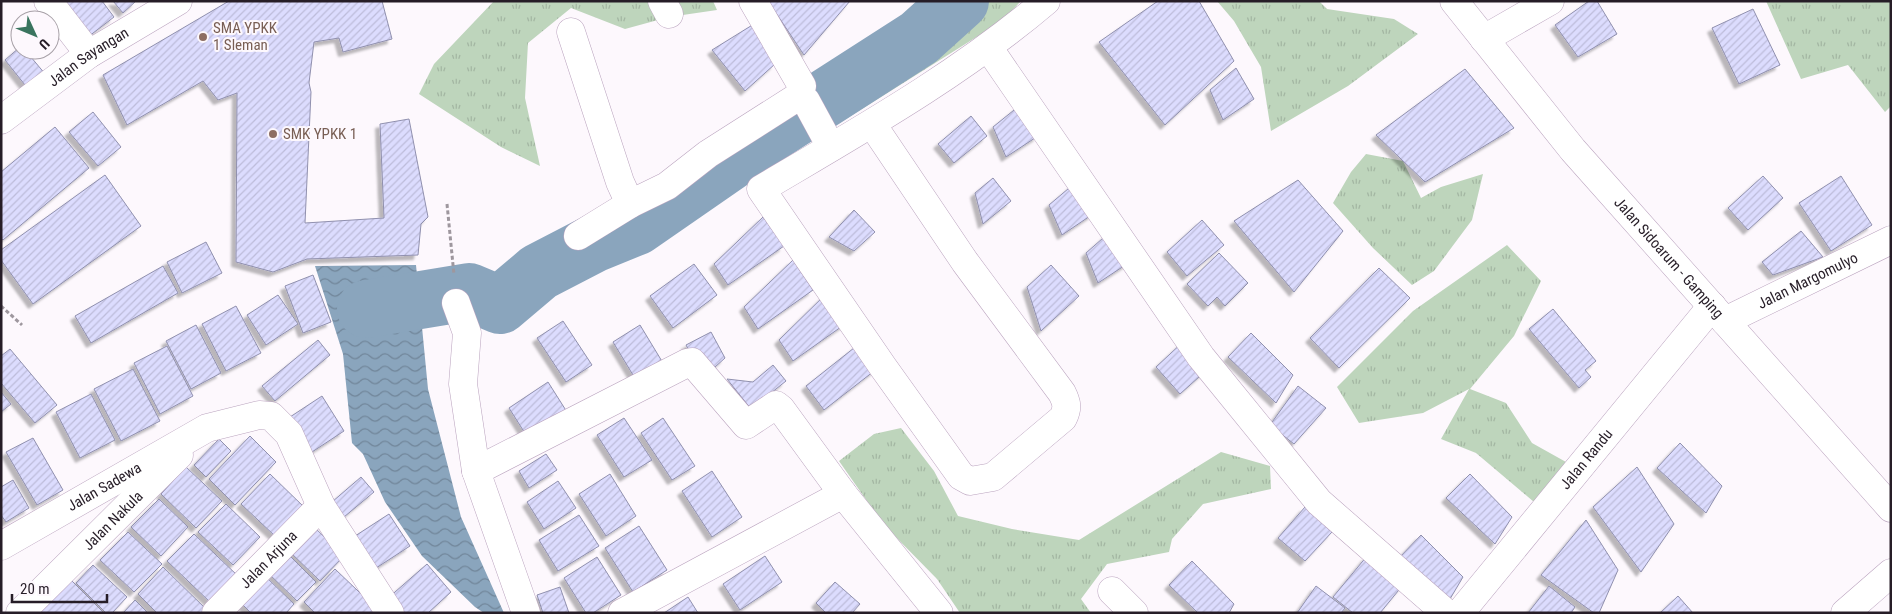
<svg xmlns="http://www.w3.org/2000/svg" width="1892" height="614" font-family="'Roboto Condensed',sans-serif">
  <defs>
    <pattern id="park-tufts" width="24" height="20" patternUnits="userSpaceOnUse" patternTransform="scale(1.25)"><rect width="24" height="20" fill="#bed5bc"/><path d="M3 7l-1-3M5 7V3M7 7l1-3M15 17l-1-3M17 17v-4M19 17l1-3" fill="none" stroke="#a3b6a2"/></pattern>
    <pattern id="water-waves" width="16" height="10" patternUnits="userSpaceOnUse" patternTransform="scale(1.25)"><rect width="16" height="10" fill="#8aa5bd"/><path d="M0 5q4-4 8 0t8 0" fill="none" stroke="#71869a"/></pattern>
    <pattern id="building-hatch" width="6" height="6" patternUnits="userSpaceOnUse" patternTransform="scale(1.25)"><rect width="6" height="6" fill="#dcdcfe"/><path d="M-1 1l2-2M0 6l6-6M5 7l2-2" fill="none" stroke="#bdbcda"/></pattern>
    <filter id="shadow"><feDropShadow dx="-4.5" dy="4.5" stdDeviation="1" flood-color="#0004"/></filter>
  </defs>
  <rect width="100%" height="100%" fill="#fdf8fd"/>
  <g fill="url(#park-tufts)">
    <path d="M494,1H713L717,10L669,17L625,29L571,8L528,43L525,98L540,166L501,147L419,94L434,64Z"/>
    <path d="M971,1H1021L1002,21L838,124L824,92L918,25Z"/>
    <path d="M1217,1H1319L1327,9L1394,19L1418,34L1348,86L1271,131L1261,67L1234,21Z"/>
    <path d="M1766,1H1891V106L1885,112L1848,65L1801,79Z"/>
    <path d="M1366,154L1403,161L1421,198L1441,187L1483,174L1472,220L1434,271L1412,285L1373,248L1333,203L1351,172Z"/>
    <path d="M1507,245L1541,281L1514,336L1470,389L1506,403L1532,443L1566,462L1534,502L1476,453L1441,439L1469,389L1423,413L1359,423L1337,387L1413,311Z"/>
    <path d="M901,428L934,471L958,516L1012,529L1079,540L1221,452L1270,466L1271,489L1203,504L1172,539L1169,552L1107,564L1081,599L1091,613H960L937,579L883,524L839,461L874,434Z"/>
  </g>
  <path fill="url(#water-waves)" d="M416,265L428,389L461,517L504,613H484L475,607L422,556L385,502L363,454L352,443L343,354L315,266Z"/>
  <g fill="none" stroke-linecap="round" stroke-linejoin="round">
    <path stroke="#8aa5bd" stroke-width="58" d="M366,309L469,292L500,305L539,272L595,243L637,226L771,133L919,38L960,1"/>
  </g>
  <g fill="url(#building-hatch)" stroke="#9090ae" filter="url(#shadow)">
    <path d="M55,1H102L114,17L84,40Z"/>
    <path d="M113,1H136L123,13Z"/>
    <path d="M229,1H382L392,39L343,52L339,38L314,42L309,83L311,92L305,223L384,218L380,124L409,119L428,217L421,224L418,255L307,259L273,272L236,262L237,93L218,100L203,81L127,125L103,75Z"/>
    <path d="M768,1H850L804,55Z"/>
    <path d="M1158,1H1199L1234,61L1165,125L1099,42Z"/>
    <path d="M1589,1H1597L1617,34L1578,57L1555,25Z"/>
    <path d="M1753,9L1780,65L1739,84L1712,28Z"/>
    <path d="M754,24L775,64L745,91L712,50Z"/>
    <path d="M20,47V50H25L46,75L29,90L5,60Z"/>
    <path d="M1236,68L1254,99L1223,120L1210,90Z"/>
    <path d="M1465,69L1514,128L1425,182L1376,135Z"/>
    <path d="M1019,106L1038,136L1006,157L993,127Z"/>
    <path d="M93,112L121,147L98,166L69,132Z"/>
    <path d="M971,116L987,136L954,163L938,144Z"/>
    <path d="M55,127L89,168L3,240L1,238V172Z"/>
    <path d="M105,175L141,226L33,304L1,260V250Z"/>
    <path d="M1763,176L1783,198L1748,230L1728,208Z"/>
    <path d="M1841,176L1872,225L1831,251L1799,203Z"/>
    <path d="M993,178L1011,201L983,224L975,193Z"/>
    <path d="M1298,180L1343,231L1294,292L1234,221Z"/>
    <path d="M1075,183L1093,214L1062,235L1049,205Z"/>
    <path d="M854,210L875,232L854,251L829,237Z"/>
    <path d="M763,217L784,246L728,285L714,264Z"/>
    <path d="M1202,220L1224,245L1187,276L1167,252Z"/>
    <path d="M1111,231L1130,262L1098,283L1086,253Z"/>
    <path d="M1801,231L1823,257L1773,275L1762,262Z"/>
    <path d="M206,242L222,273L182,293L167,262Z"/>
    <path d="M1219,253L1248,283L1225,306L1217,297L1208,306L1187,284Z"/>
    <path d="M793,260L813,290L758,329L744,307Z"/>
    <path d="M694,264L717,295L673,328L650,296Z"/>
    <path d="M1051,265L1079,296L1041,331L1027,287Z"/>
    <path d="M163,266L178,293L91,343L75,316Z"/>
    <path d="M1379,268L1410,298L1339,368L1310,338Z"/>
    <path d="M313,275L331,322L303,333L285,286Z"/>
    <path d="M828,292L848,322L793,361L779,340Z"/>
    <path d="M278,295L298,324L266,345L247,315Z"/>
    <path d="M236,306L261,353L226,371L202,324Z"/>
    <path d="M1553,309L1596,361L1585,370L1591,377L1579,388L1529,329Z"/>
    <path d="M563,321L592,365L566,382L537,338Z"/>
    <path d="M196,325L221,373L191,389L166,341Z"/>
    <path d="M640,325L663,363L636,380L613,342Z"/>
    <path d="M711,332L725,358L715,367L697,365L686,345Z"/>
    <path d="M1251,333L1293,375L1276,403L1228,357Z"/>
    <path d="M318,340L330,355L275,401L262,386Z"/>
    <path d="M1184,341L1209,368L1180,394L1156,367Z"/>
    <path d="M859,344L878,368L824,410L806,386Z"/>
    <path d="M167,346L193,396L160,414L134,363Z"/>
    <path d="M10,349L57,405L35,423L1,383V356Z"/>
    <path d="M773,365L786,381L751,409L727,379L753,382Z"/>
    <path d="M133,369L160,421L121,441L94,389Z"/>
    <path d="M548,382L567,412L528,438L509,408Z"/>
    <path d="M1298,386L1326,408L1294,444L1270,425Z"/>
    <path d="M1,392L11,404L1,412Z"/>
    <path d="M91,394L115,440L80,458L56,412Z"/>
    <path d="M322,396L344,431L312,452L290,417Z"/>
    <path d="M624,418L652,460L624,477L597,435Z"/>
    <path d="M663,418L695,466L672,480L641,433Z"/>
    <path d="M250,436L276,462L235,505L209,479Z"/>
    <path d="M33,438L63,490L37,505L6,452Z"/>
    <path d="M219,439L231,451L206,477L194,465Z"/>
    <path d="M1680,443L1722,486L1706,513L1657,468Z"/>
    <path d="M546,454L557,470L529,488L519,471Z"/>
    <path d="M186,467L222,501L196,528L161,494Z"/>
    <path d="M1637,467L1674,524L1641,572L1593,507Z"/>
    <path d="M712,471L742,517L712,537L682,491Z"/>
    <path d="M270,474L304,507L276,537L241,504Z"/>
    <path d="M610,474L636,516L606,536L579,494Z"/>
    <path d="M1470,474L1512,517L1495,544L1446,498Z"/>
    <path d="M361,477L374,492L344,517L332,502Z"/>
    <path d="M13,480L29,508L6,522L1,515V487Z"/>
    <path d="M558,481L576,508L544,529L527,502Z"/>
    <path d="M159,499L188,527L161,556L131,527Z"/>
    <path d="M226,504L260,537L233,565L198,532Z"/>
    <path d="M1305,507L1332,532L1305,561L1278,538Z"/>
    <path d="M389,514L410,546L373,570L352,538Z"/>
    <path d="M579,515L599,546L558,571L539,540Z"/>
    <path d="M1586,520L1618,570L1599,613H1594L1541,575Z"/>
    <path d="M313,526L344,556L320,581L289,551Z"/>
    <path d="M639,526L667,570L633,592L605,548Z"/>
    <path d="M128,532L162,564L134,592L100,560Z"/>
    <path d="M194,534L238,576L211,603L167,561Z"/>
    <path d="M1421,535L1463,577L1447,604L1398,559Z"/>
    <path d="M286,552L316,582L297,601L267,572Z"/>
    <path d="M765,556L782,582L740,610L723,584Z"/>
    <path d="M1367,556L1403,585L1380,613H1353L1333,597Z"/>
    <path d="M597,557L621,595L593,613H586L564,578Z"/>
    <path d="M1192,561L1234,604L1229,613H1198L1169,585Z"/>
    <path d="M427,564L451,592L428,613H399L387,599Z"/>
    <path d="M93,565L127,597L112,613H106L76,583Z"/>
    <path d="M163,567L206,609L203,613H157L138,594Z"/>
    <path d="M335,569L379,611L378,613H315L304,602Z"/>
    <path d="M264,575L294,604L286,613H251L239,601Z"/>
    <path d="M71,580L104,613H40Z"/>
    <path d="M835,582L860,604L852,613H826L816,603Z"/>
    <path d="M1316,586L1345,608L1341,613H1297Z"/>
    <path d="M1549,586L1575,607L1571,613H1528Z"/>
    <path d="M560,587L569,613H543L537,595Z"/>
    <path d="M1678,596L1693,613H1660Z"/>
    <path d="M688,597L698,613H664Z"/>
    <path d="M135,600L148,613H123Z"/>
  </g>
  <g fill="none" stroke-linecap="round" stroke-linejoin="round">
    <defs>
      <g id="minor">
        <path d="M48,1L89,54"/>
        <path d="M662,1L669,14"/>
        <path d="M753,1L802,86L799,96"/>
        <path d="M571,32L620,182L630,204L667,186L708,154L799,96L806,101L831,147"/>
        <path d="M1484,39L1550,1"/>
        <path d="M988,47L1201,357L1319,502L1446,613"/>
        <path id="s1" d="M1,120L89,54L178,1"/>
        <path d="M872,124L965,262L1062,393C1067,403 1068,408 1063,418L993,477L970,481L961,476L883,367L761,189C859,131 959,75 1046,1"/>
        <path d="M578,236L630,204"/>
        <path d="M456,303L467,333L463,384L476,471L526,613"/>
        <path id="s2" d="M1725,321L1891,240"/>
        <path d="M476,471L687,363L692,362L746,425L776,405L781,409L843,494L939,613"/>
        <path id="s3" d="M1,546L207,428L259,415L271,416L289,434L321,506L390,613"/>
        <path d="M1112,591L1134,613"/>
        <path id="s4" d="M20,613L179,455"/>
        <path id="s5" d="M216,613L321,506"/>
        <path d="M622,613L843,494"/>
        <path id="s6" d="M1460,613L1712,306"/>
        <path d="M1845,613L1891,573"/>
      </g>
      <g id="major">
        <path id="s7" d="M1454,1L1573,150L1891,508"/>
      </g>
    </defs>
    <use href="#minor" stroke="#bba4bf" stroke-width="29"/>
    <use href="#major" stroke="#bba4bf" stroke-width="29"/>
    <g stroke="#9e979e" stroke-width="3" stroke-dasharray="4 2.5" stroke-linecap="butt">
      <path d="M447,204L454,275"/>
      <path d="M1,306L22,325"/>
    </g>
    <use href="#minor" stroke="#fff" stroke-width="28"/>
    <use href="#major" stroke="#fff" stroke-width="28"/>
  </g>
  <g fill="#8d6e63" stroke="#fdf8fd" stroke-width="2">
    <circle cx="203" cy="37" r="5"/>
    <circle cx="273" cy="134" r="5"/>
  </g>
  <g text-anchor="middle" stroke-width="4" stroke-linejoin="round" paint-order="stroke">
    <g font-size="15" fill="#785e54" stroke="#fdf8fd" text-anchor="start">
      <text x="213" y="33">SMA YPKK<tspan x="213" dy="17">1 Sleman</tspan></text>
      <text x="283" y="139">SMK YPKK 1</text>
    </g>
    <g font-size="15" fill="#261d27" stroke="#fdf8fd">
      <text dy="5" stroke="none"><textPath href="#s1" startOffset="108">Jalan Sayangan</textPath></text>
      <text dy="5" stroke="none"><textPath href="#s7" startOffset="335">Jalan Sidoarum - Gamping</textPath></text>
      <text dy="5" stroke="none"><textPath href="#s2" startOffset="92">Jalan Margomulyo</textPath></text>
      <text dy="5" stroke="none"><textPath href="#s6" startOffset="199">Jalan Randu</textPath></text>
      <text dy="5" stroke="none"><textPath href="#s3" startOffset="119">Jalan Sadewa</textPath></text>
      <text dy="5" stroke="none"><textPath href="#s4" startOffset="131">Jalan Nakula</textPath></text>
      <text dy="5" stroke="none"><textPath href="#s5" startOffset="75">Jalan Arjuna</textPath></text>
    </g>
  </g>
  <rect width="1892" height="614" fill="none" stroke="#261d27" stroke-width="5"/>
  <g transform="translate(35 35) rotate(134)"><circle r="24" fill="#fdf8fd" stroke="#a7a0a7"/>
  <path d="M0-4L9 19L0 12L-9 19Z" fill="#39745e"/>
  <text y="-8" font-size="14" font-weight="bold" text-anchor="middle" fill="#261d27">U</text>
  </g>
  <path d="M12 594v8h95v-8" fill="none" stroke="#261d27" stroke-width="2.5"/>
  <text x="20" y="594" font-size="15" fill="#261d27" stroke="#fdf8fd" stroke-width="4" paint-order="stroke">20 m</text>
</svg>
